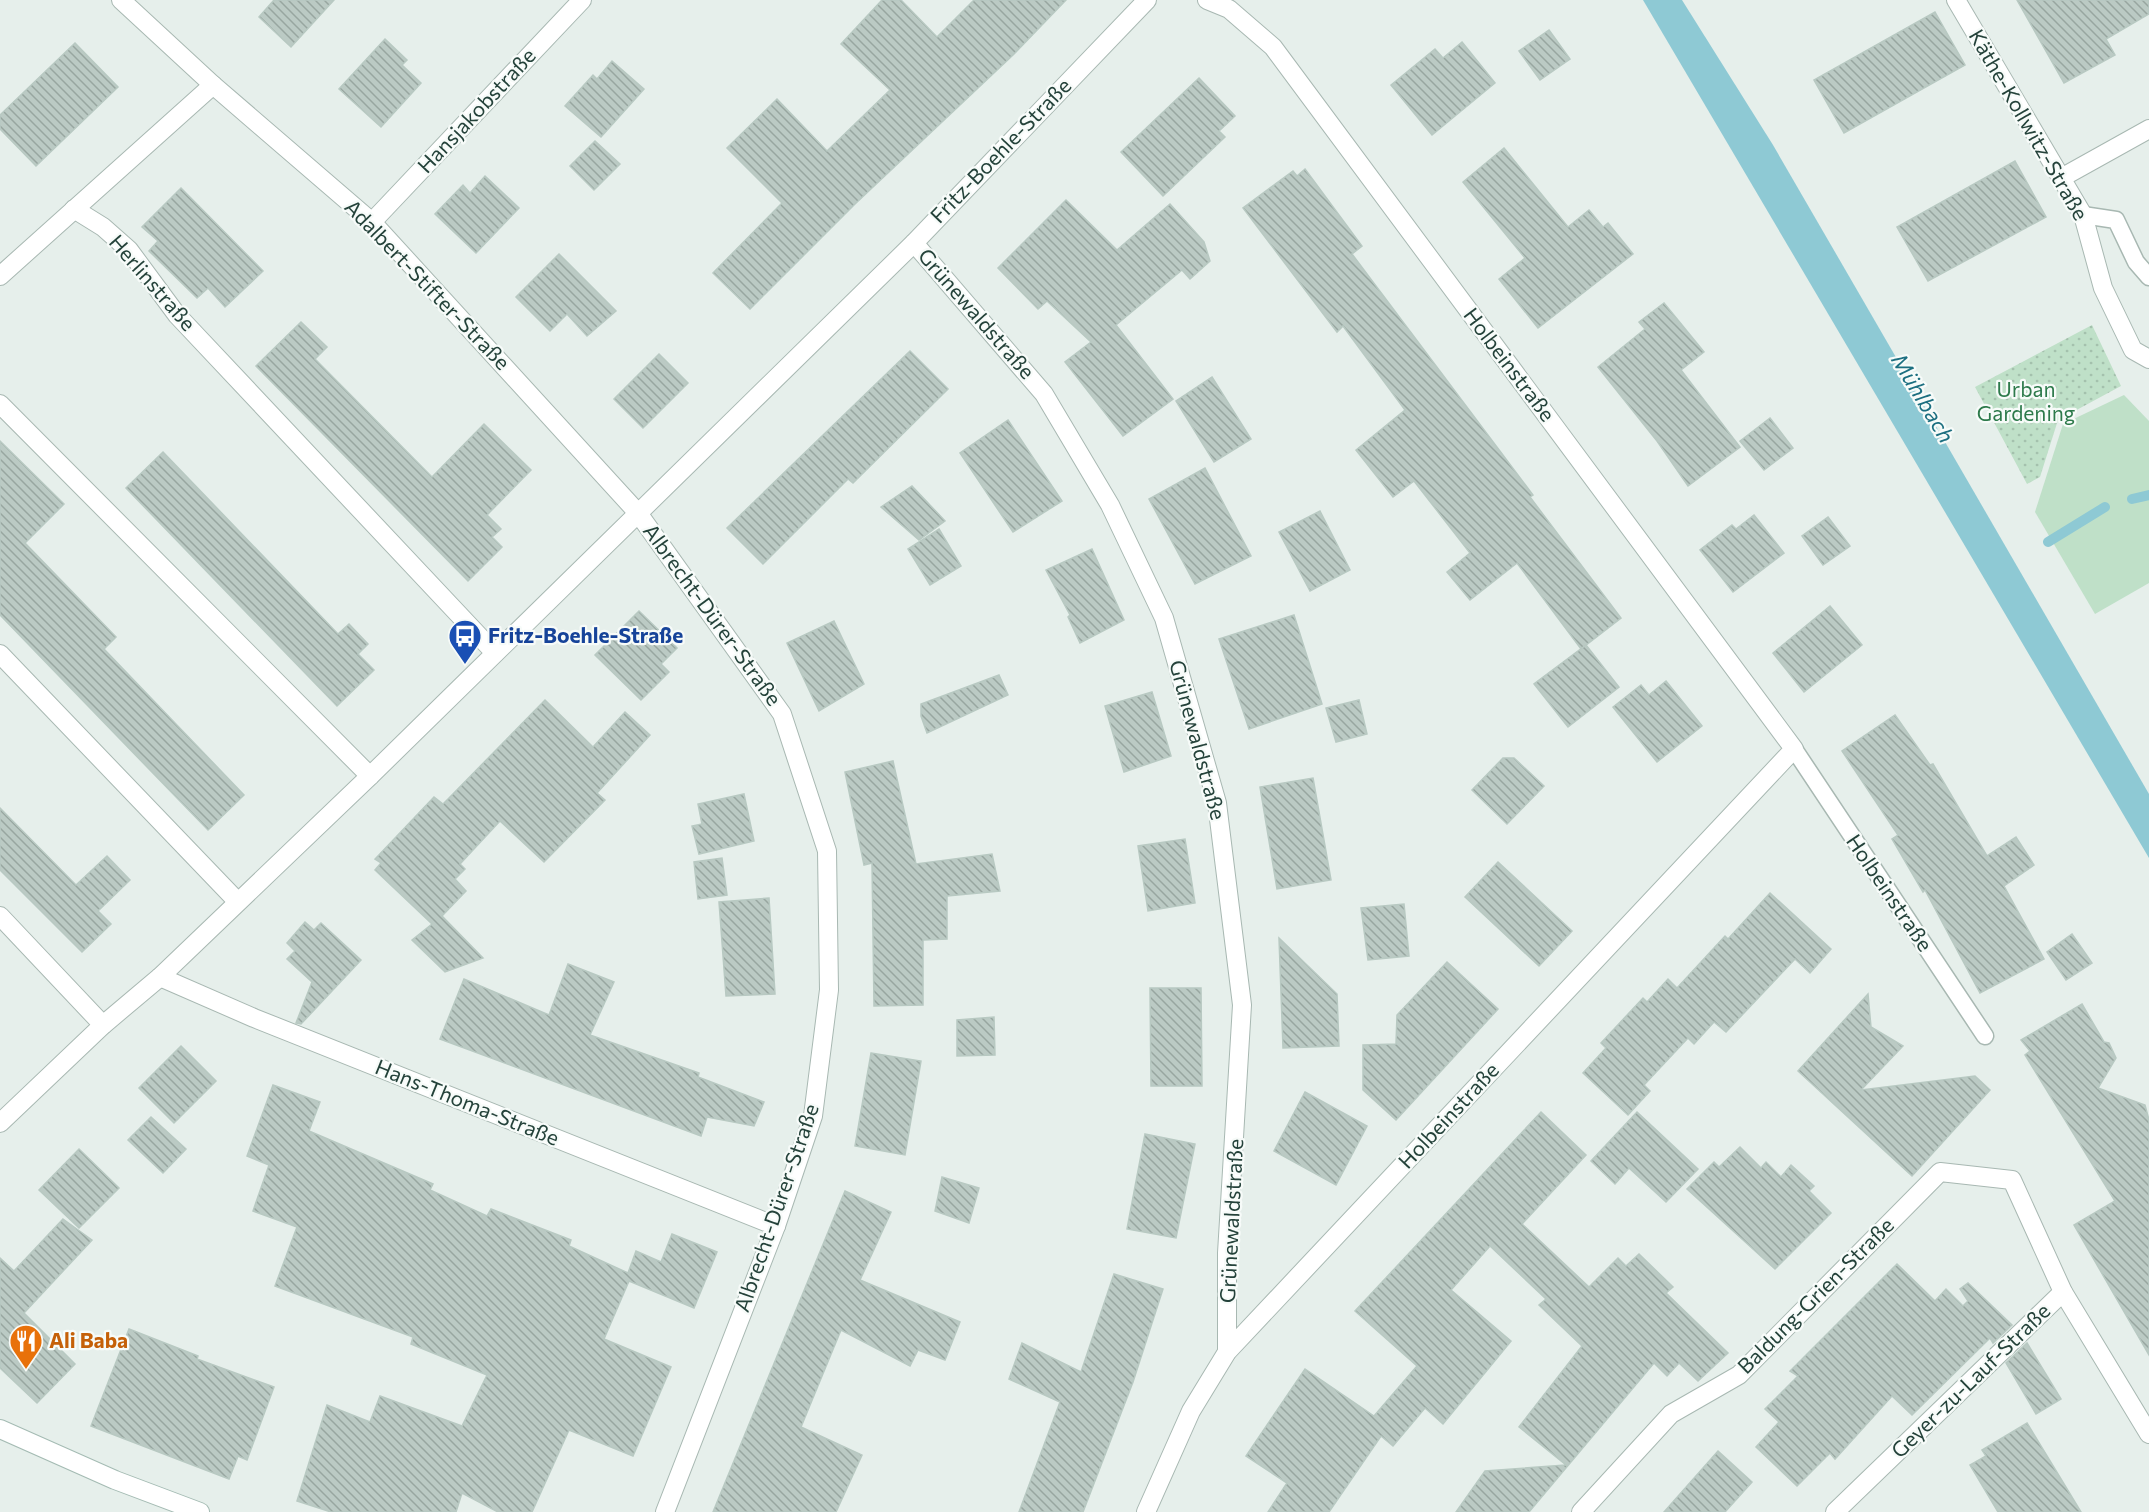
<svg xmlns="http://www.w3.org/2000/svg" width="2149" height="1512" font-family="Commissioner,sans-serif">
  <defs>
    <pattern id="garden-dots" width="8" height="8" patternUnits="userSpaceOnUse" patternTransform="scale(1.5)"><rect width="8" height="8" fill="#bfe0c8"/><path d="M2 2h.1M6 6h.1" fill="none" stroke="#a4c1ad" stroke-width="1.8" stroke-linecap="round"/></pattern>
    <pattern id="building-back-hatch" width="6" height="6" patternUnits="userSpaceOnUse" patternTransform="scale(1.5)"><rect width="6" height="6" fill="#bbcac4"/><path d="M-1 5l2 2M0 0l6 6M5-1l2 2" fill="none" stroke="#98a6a0"/></pattern>
  </defs>
  <rect width="100%" height="100%" fill="#e6efeb"/>
  <path fill="#bfe0c8" d="M2124,395L2149,421V583L2095,614L2035,512L2063,424Z"/>
  <path fill="url(#garden-dots)" d="M2092,325L2121,386L2058,420L2040,477L2027,484L1975,387Z"/>
  <path fill="#8ec9d4" d="M1643,0H1682L1773,145L2149,794V858Z"/>
  <g fill="none" stroke-linecap="round" stroke-linejoin="round">
    <g stroke="#8ec9d4" stroke-width="10">
      <path d="M2132,499L2149,495"/>
      <path d="M2048,542L2105,507"/>
    </g>
  </g>
  <g fill="url(#building-back-hatch)" stroke="#b8c9c2" stroke-width="1.5">
    <path d="M274,0H334L291,47L259,17Z"/>
    <path d="M882,0H901L937,37L974,0H1066L1013,55L855,204L750,309L713,273L782,203L727,148L777,99L827,151L890,90L841,44Z"/>
    <path d="M2017,0H2149V14L2106,39L2115,55L2064,83Z"/>
    <path d="M1935,12L1965,65L1844,133L1814,80Z"/>
    <path d="M1549,30L1570,59L1540,80L1519,51Z"/>
    <path d="M385,39L407,60L402,65L421,83L381,127L339,89Z"/>
    <path d="M1462,42L1495,83L1432,135L1391,85L1435,49L1443,58Z"/>
    <path d="M75,43L118,87L36,166L0,129V115Z"/>
    <path d="M612,61L644,89L601,137L565,106L593,75L597,79Z"/>
    <path d="M1199,78L1235,116L1219,131L1225,137L1163,196L1121,152Z"/>
    <path d="M595,141L620,164L594,190L570,166Z"/>
    <path d="M1504,148L1568,227L1589,210L1603,227L1608,223L1633,254L1538,328L1499,279L1525,258L1463,182Z"/>
    <path d="M2015,161L2046,217L1928,281L1897,227Z"/>
    <path d="M1305,169L1362,246L1352,254L1533,495L1530,497L1621,618L1581,649L1517,563L1470,600L1447,572L1470,553L1414,481L1393,497L1356,450L1405,410L1343,326L1337,332L1243,208L1293,171L1297,176Z"/>
    <path d="M485,176L519,208L476,253L435,214L463,185L470,193Z"/>
    <path d="M181,188L263,271L225,307L208,288L197,298L149,251L158,241L142,227Z"/>
    <path d="M1066,200L1117,250L1170,204L1204,242L1210,261L1190,279L1182,270L1116,325L1173,399L1123,436L1065,362L1091,342L1047,301L1038,309L998,268Z"/>
    <path d="M559,254L616,311L587,336L567,314L550,331L516,297Z"/>
    <path d="M1664,303L1704,352L1681,370L1740,447L1688,486L1657,441L1598,367L1645,329L1639,322Z"/>
    <path d="M301,322L327,347L315,359L432,477L484,424L531,470L487,515L501,529L492,537L502,547L468,581L256,366Z"/>
    <path d="M910,351L948,389L853,483L848,479L763,564L727,528Z"/>
    <path d="M659,354L688,383L643,428L614,399Z"/>
    <path d="M1212,377L1251,439L1214,462L1176,401Z"/>
    <path d="M1770,418L1793,448L1764,470L1740,441Z"/>
    <path d="M1008,420L1062,501L1013,532L960,453Z"/>
    <path d="M0,441L64,504L25,543L116,637L104,649L244,795L208,830L0,615Z"/>
    <path d="M163,452L338,634L349,624L368,644L358,654L374,670L337,706L126,488Z"/>
    <path d="M1205,468L1251,556L1195,584L1149,499Z"/>
    <path d="M912,486L945,521L919,540L881,507Z"/>
    <path d="M1320,511L1350,570L1310,591L1279,532Z"/>
    <path d="M1754,515L1784,553L1733,592L1700,550L1732,525L1736,529Z"/>
    <path d="M1828,517L1850,546L1823,565L1802,536Z"/>
    <path d="M939,529L961,566L930,585L908,549Z"/>
    <path d="M1092,549L1124,620L1080,643L1068,617L1070,615L1046,570Z"/>
    <path d="M1830,606L1862,645L1804,692L1773,653Z"/>
    <path d="M639,611L677,648L661,664L669,672L641,700L595,655Z"/>
    <path d="M1294,615L1322,704L1249,729L1219,639Z"/>
    <path d="M834,621L864,684L819,711L787,643Z"/>
    <path d="M1586,645L1619,687L1568,727L1534,684Z"/>
    <path d="M999,675L1008,695L927,733L921,716V704Z"/>
    <path d="M1666,681L1702,726L1657,762L1613,707L1641,685L1649,695Z"/>
    <path d="M1152,692L1171,756L1124,772L1105,706Z"/>
    <path d="M545,700L593,747L625,712L650,735L597,793L605,800L544,862L500,821L460,864L465,869L455,879L466,891L442,916L483,958L445,972L412,940L432,924L375,870L381,863L375,859L434,797L443,804L449,798Z"/>
    <path d="M1359,700L1367,734L1336,742L1326,708Z"/>
    <path d="M1895,715L1930,765L1933,764L1987,856L2016,837L2034,865L2004,886L2044,959L1980,993L1925,890L1923,892L1892,839L1898,835L1842,751Z"/>
    <path d="M1503,758H1514L1544,786L1507,824L1472,790Z"/>
    <path d="M893,761L916,864L992,854L1000,891L947,896V939L923,940V1005L874,1006L872,863L864,865L845,772Z"/>
    <path d="M1313,778L1331,880L1277,889L1260,787Z"/>
    <path d="M744,794L754,841L699,854L692,826L702,824L698,804Z"/>
    <path d="M0,808L76,885L107,856L130,880L98,911L111,924L82,952L0,870Z"/>
    <path d="M1185,839L1195,903L1148,911L1138,846Z"/>
    <path d="M722,858L727,895L698,899L694,862Z"/>
    <path d="M1498,862L1572,931L1539,966L1465,897Z"/>
    <path d="M1770,893L1831,949L1810,973L1795,959L1726,1032L1714,1022L1694,1044L1688,1038L1644,1085L1650,1091L1628,1115L1583,1073L1606,1048L1601,1043L1643,998L1647,1002L1668,979L1677,988L1725,936L1728,939Z"/>
    <path d="M769,898L775,994L726,996L719,902Z"/>
    <path d="M1404,904L1409,956L1368,960L1361,908Z"/>
    <path d="M305,922L314,930L321,923L361,960L301,1024L296,1023L312,982L287,959L295,951L287,943Z"/>
    <path d="M2072,934L2092,963L2066,980L2047,952Z"/>
    <path d="M1279,938L1337,994L1339,1046L1283,1048Z"/>
    <path d="M1447,962L1498,1009L1396,1120L1363,1090V1045L1396,1044L1397,1015Z"/>
    <path d="M568,964L614,982L590,1035L699,1073L698,1077L764,1102L754,1126L707,1117L701,1136L440,1039L464,979L549,1015Z"/>
    <path d="M1150,988H1201L1202,1086H1151Z"/>
    <path d="M1868,994L1871,1027L1903,1046L1861,1090L1975,1076L1990,1090L1912,1176L1798,1071Z"/>
    <path d="M2082,1004L2104,1042L2109,1043L2116,1058L2098,1088L2145,1105L2149,1120V1355L2074,1225L2115,1201L2025,1055L2030,1051L2021,1040Z"/>
    <path d="M994,1017L995,1055L957,1056V1020Z"/>
    <path d="M181,1046L216,1081L174,1123L139,1088Z"/>
    <path d="M871,1053L921,1061L905,1155L855,1146Z"/>
    <path d="M273,1085L320,1102L309,1131L433,1184L430,1190L487,1216L491,1209L571,1240L569,1246L628,1273L636,1251L661,1262L672,1234L717,1252L694,1308L629,1281L604,1339L671,1367L633,1456L569,1430L532,1512H498L462,1493L456,1512H331L297,1501L327,1405L370,1422L380,1396L462,1426L487,1375L411,1344L413,1337L275,1286L297,1227L253,1211L269,1165L247,1156Z"/>
    <path d="M1305,1092L1367,1126L1336,1185L1274,1151Z"/>
    <path d="M1541,1112L1586,1155L1522,1224L1589,1287L1618,1258L1626,1266L1639,1254L1673,1287L1666,1293L1728,1353L1698,1381L1679,1363L1667,1376L1654,1363L1529,1512H1456L1485,1471L1566,1465L1519,1427L1582,1346L1539,1305L1546,1299L1490,1246L1451,1290L1511,1341L1443,1424L1425,1408L1393,1446L1381,1436L1329,1512H1268L1287,1483L1246,1456L1305,1369L1374,1416L1417,1366L1355,1311Z"/>
    <path d="M1637,1112L1698,1169L1666,1202L1629,1168L1615,1184L1591,1161Z"/>
    <path d="M151,1117L186,1149L163,1173L128,1140Z"/>
    <path d="M1145,1134L1195,1144L1176,1238L1127,1229Z"/>
    <path d="M1740,1147L1761,1168L1766,1162L1781,1177L1791,1165L1814,1186L1809,1191L1831,1213L1775,1269L1687,1189L1714,1162L1719,1167Z"/>
    <path d="M79,1149L119,1188L79,1228L39,1190Z"/>
    <path d="M942,1177L979,1188L969,1223L935,1211Z"/>
    <path d="M845,1191L891,1212L860,1280L960,1322L945,1360L918,1350L910,1366L841,1330L801,1427L862,1455L836,1512H713Z"/>
    <path d="M63,1219L92,1240L24,1313L75,1364L37,1403L0,1368V1258L14,1271Z"/>
    <path d="M1897,1264L1935,1301L1946,1289L1963,1306L1968,1301L1960,1289L1968,1283L2012,1325L1993,1343L1990,1338L1912,1415L1892,1396L1835,1459L1830,1453L1797,1486L1756,1447L1779,1422L1765,1409L1798,1376L1790,1371Z"/>
    <path d="M1114,1274L1163,1289L1133,1382L1083,1512H1019L1060,1402L1009,1379L1022,1343L1081,1372Z"/>
    <path d="M129,1329L198,1356L197,1359L274,1387L247,1460L238,1456L229,1479L91,1426Z"/>
    <path d="M2027,1343L2061,1399L2036,1414L2006,1363Z"/>
    <path d="M2027,1423L2061,1479L2081,1512H1998L1970,1465L1986,1456L1982,1450Z"/>
    <path d="M1718,1451L1752,1482L1725,1512H1664Z"/>
  </g>
  <g fill="none" stroke-linecap="round" stroke-linejoin="round">
    <defs>
      <g id="service">
        <path d="M2083,215L2116,220L2136,262L2149,277"/>
        <path d="M1794,749L1985,1036"/>
      </g>
      <g id="pedestrian">
        <path d="M74,209L103,227L129,250L177,315L495,653"/>
        <path d="M0,404L370,776"/>
        <path d="M0,654L237,901"/>
        <path d="M0,916L103,1025"/>
      </g>
      <g id="minor">
        <path d="M121,0L213,85L372,222L638,513L782,714L827,851L829,990L813,1116L776,1226L665,1512"/>
        <path d="M1956,0L2083,215L2103,288L2133,350L2149,359"/>
        <path d="M2061,178L2149,129"/>
        <path d="M372,222L582,0"/>
        <path d="M914,243L1044,394L1110,505L1164,618L1217,803L1242,1005L1227,1253V1352"/>
        <path d="M0,276L213,85"/>
        <path d="M160,977L254,1018L776,1226"/>
        <path d="M0,1123L103,1025L160,977L370,776L914,243L1147,0"/>
        <path d="M1146,1512L1191,1411L1227,1352L1794,749L1273,47L1229,9L1207,0"/>
        <path d="M1581,1512L1671,1414L1739,1375L1940,1172L2012,1180L2063,1292L2149,1434"/>
        <path d="M1835,1512L2063,1292"/>
      </g>
      <path id="secondary" d="M0,1429L115,1480L200,1512"/>
    </defs>
    <use href="#service" stroke="#a8b8b2" stroke-width="19"/>
    <use href="#pedestrian" stroke="#a8b8b2" stroke-width="20"/>
    <use href="#minor" stroke="#a8b8b2" stroke-width="20"/>
    <use href="#secondary" stroke="#a4bbb3" stroke-width="20"/>
    <use href="#service" stroke="#fff" stroke-width="16"/>
    <use href="#pedestrian" stroke="#fff" stroke-width="18"/>
    <use href="#minor" stroke="#fff" stroke-width="18"/>
    <use href="#secondary" stroke="#fff" stroke-width="18"/>
  </g>
  <defs>
    <symbol id="bus-pin" viewBox="-11 -11 22 30"><path d="M0 17L-7.5 6A9.5 9.5 0 1 1 7.5 6Z" fill="#1a4fb4" stroke="#f7fbf9"/><path d="M-5-6H5V4H4V6H2V4H-2V6H-4V4H-5ZM-3.5-4V0h7V-4ZM-3.5 1.2v1.5H-2V1.2ZM2 1.2v1.5H3.5V1.2Z" fill="#fff"/></symbol>
    <symbol id="restaurant-pin" viewBox="-11 -11 22 30"><path d="M0 17L-7.5 6A9.5 9.5 0 1 1 7.5 6Z" fill="#e8710a" stroke="#f7fbf9"/><path d="M-5-6h1v4h1v-4h1v4h1v-4h1v5L-1.5 .5V6h-2V.5L-5-1ZM5-6V6H3V1.5H1.5Q1.5-4 5-6Z" fill="#fff"/></symbol>
  </defs>
  <g fill-rule="evenodd">
    <use href="#bus-pin" x="446" y="617" width="38" height="52"/>
    <use href="#restaurant-pin" x="7" y="1322" width="38" height="52"/>
  </g>
  <g text-anchor="middle" stroke-width="4.5" stroke-linejoin="round" paint-order="stroke">
    <g font-size="21" fill="#24423a" stroke="#f7fbf9">
      <text transform="translate(477 111) rotate(-47)" y="7">Hansjakobstraße</text>
      <text transform="translate(2028 125) rotate(60)" y="7">Käthe-Kollwitz-Straße</text>
      <text transform="translate(1001 151) rotate(-46)" y="7">Fritz-Boehle-Straße</text>
      <text transform="translate(152 283) rotate(49)" y="7">Herlinstraße</text>
      <text transform="translate(427 285) rotate(46)" y="7">Adalbert-Stifter-Straße</text>
      <text transform="translate(976 314) rotate(49)" y="7">Grünewaldstraße</text>
      <text transform="translate(1509 365) rotate(53)" y="7">Holbeinstraße</text>
      <text transform="translate(712 615) rotate(54)" y="7">Albrecht-Dürer-Straße</text>
      <text transform="translate(1197 740) rotate(75)" y="7">Grünewaldstraße</text>
      <text transform="translate(1889 893) rotate(56)" y="7">Holbeinstraße</text>
      <text transform="translate(467 1103) rotate(22)" y="7">Hans-Thoma-Straße</text>
      <text transform="translate(1449 1116) rotate(-47)" y="7">Holbeinstraße</text>
      <text transform="translate(777 1208) rotate(-71)" y="7">Albrecht-Dürer-Straße</text>
      <text transform="translate(1232 1221) rotate(-87)" y="7">Grünewaldstraße</text>
      <text transform="translate(1816 1296) rotate(-45)" y="7">Baldung-Grien-Straße</text>
      <text transform="translate(1971 1381) rotate(-44)" y="7">Geyer-zu-Lauf-Straße</text>
    </g>
    <g font-size="21" fill="#2d7a4b" stroke="#f7fbf9">
      <text x="2026" y="397">Urban<tspan x="2026" dy="24">Gardening</tspan></text>
    </g>
    <g font-size="21" font-weight="bold" fill="#164399" stroke="#f7fbf9" text-anchor="start">
      <text x="488" y="643">Fritz-Boehle-Straße</text>
    </g>
    <g font-size="21" font-weight="bold" fill="#c56008" stroke="#f7fbf9" text-anchor="start">
      <text x="49" y="1348">Ali Baba</text>
    </g>
    <g font-size="22" font-style="italic" fill="#1c6f80" stroke="#f7fbf9">
      <text transform="translate(1923 398) rotate(59)" y="8">Mühlbach</text>
    </g>
  </g>
</svg>
